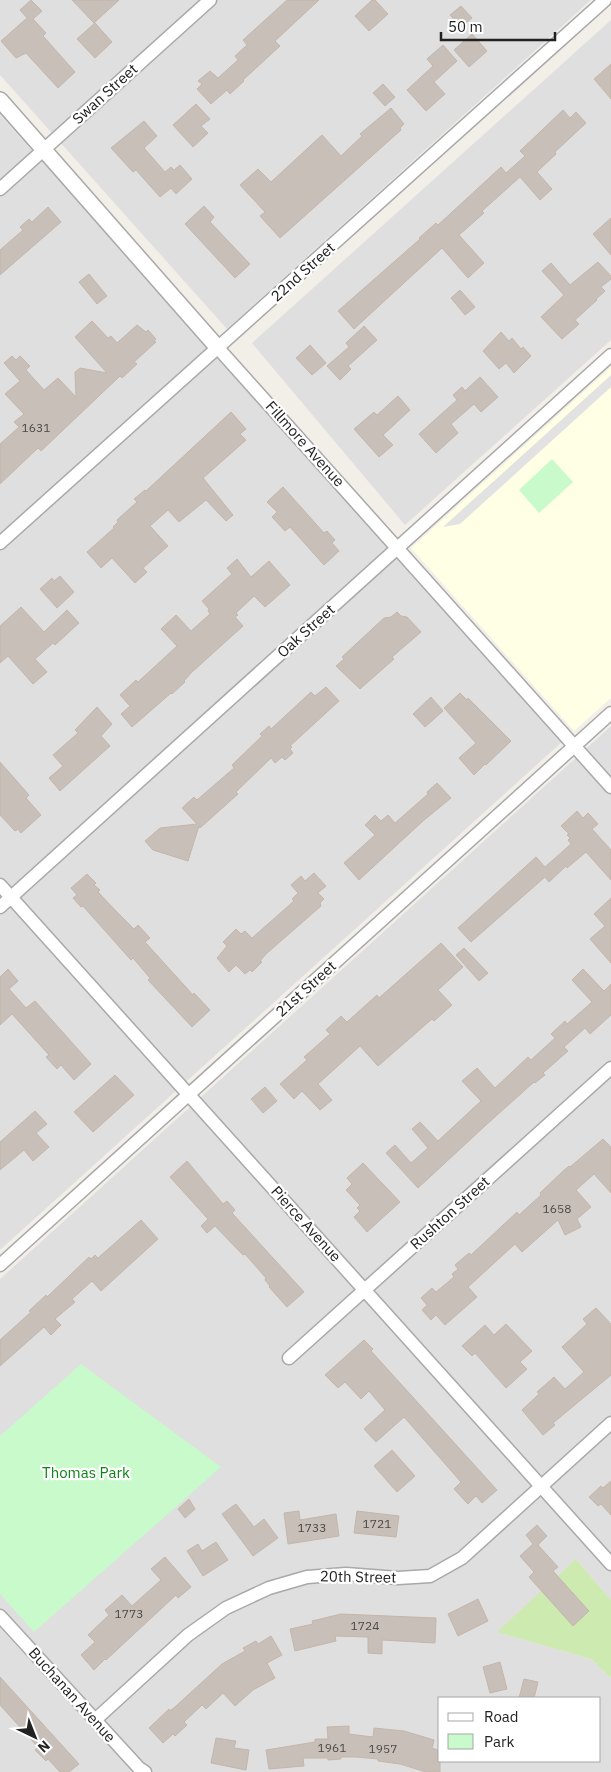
<svg xmlns="http://www.w3.org/2000/svg" width="611" height="1772" font-family="'IBM Plex Sans',sans-serif">
  <rect width="100%" height="100%" fill="#f2efe9"/>
  <g fill="#e0dfdf" fill-rule="evenodd">
    <path d="M0,0H591L227,329L0,75Z"/>
    <path d="M611,20V340L405,525L252,343Z"/>
    <path d="M0,115L563,741L0,1250Z"/>
    <path d="M611,726V1600L576,1559L498,1632L591,1659L611,1678V1772H0V1279ZM440,1698H600V1761H440Z"/>
  </g>
  <path fill="#ffffe5" d="M611,367V698L574,731L411,548Z"/>
  <path fill="#cdebb0" d="M576,1559L611,1600V1678L591,1659L497,1632Z"/>
  <g fill="#c8facc">
    <path d="M552,459L573,482L539,513L519,490Z"/>
    <path d="M81,1364L221,1467L34,1632L0,1594V1436Z"/>
  </g>
  <path fill="#e2e2e2" d="M611,375V387L460,524L443,527Z"/>
  <g fill="#c7bfb8" stroke="#c4b6ab">
    <path d="M31,0L42,11L33,19L46,33L43,36L75,72L58,88L26,53L16,58L1,41L27,18L20,10Z"/>
    <path d="M72,0H119L94,23Z"/>
    <path d="M287,0H319L275,41L280,46L243,80L244,81L230,94L227,90L211,104L197,89L202,84L198,81L210,71L218,78L238,60L235,56L247,45L243,40Z"/>
    <path d="M372,0H375L388,14L369,31L355,16Z"/>
    <path d="M461,6L472,18L461,27L450,15Z"/>
    <path d="M95,23L112,42L95,58L77,39Z"/>
    <path d="M472,34L487,51L469,67L454,50Z"/>
    <path d="M443,45L457,61L434,82L445,94L426,111L407,90L433,66L427,59Z"/>
    <path d="M611,64V99L594,79Z"/>
    <path d="M383,84L395,97L385,106L373,93Z"/>
    <path d="M196,104L210,119L201,126L208,133L193,147L173,125Z"/>
    <path d="M391,108L404,124L400,128L401,130L280,238L260,216L265,212L240,185L258,169L271,182L322,135L341,156L362,136L360,134Z"/>
    <path d="M563,110L570,118L576,112L586,123L555,152L556,154L537,172L552,189L540,200L520,177L482,211L484,213L459,235L484,263L468,278L442,248L354,329L338,311L420,239L419,238L436,223L438,225L501,167L506,173L525,156L520,151Z"/>
    <path d="M144,121L157,136L144,148L165,172L171,167L174,170L180,165L192,179L176,194L171,188L160,197L136,170L133,172L111,148Z"/>
    <path d="M204,206L214,217L210,222L250,264L235,278L185,224Z"/>
    <path d="M48,207L61,222L0,275V250L23,230L20,227L29,219L32,222Z"/>
    <path d="M611,218V255L593,234Z"/>
    <path d="M598,262L611,276V279L601,287L605,291L596,299L597,300L575,320L579,324L562,339L541,317L564,295L542,271L551,263L570,285Z"/>
    <path d="M89,274L107,296L97,304L79,282Z"/>
    <path d="M460,290L475,307L465,315L451,298Z"/>
    <path d="M92,321L108,338L111,336L117,343L137,325L146,332L148,330L156,339L154,341L156,342L134,362L137,364L122,378L120,376L41,451L38,448L0,484V444L19,427L14,422L24,414L5,394L20,381L4,363L12,356L16,360L20,356L30,366L26,370L44,390L58,378L76,397L75,372L80,368L107,373L75,337Z"/>
    <path d="M364,326L377,340L348,366L351,369L340,380L327,366L349,347L346,343Z"/>
    <path d="M501,332L509,341L512,338L521,349L523,347L531,356L514,373L506,363L499,369L483,351Z"/>
    <path d="M310,345L326,363L312,375L296,358Z"/>
    <path d="M480,377L498,397L481,412L474,404L451,424L458,433L436,453L419,434L457,400L453,395L462,387L465,391Z"/>
    <path d="M398,396L410,410L383,435L393,445L379,457L354,429L374,412L377,415Z"/>
    <path d="M231,412L246,429L240,434L246,440L203,478L233,515L226,521L206,500L179,522L168,510L150,526L168,546L143,568L147,572L135,583L112,558L101,568L87,552L114,528L113,527L118,522L117,520L137,502L134,499L145,490L146,491Z"/>
    <path d="M283,487L324,533L327,531L335,540L332,543L339,551L324,565L290,527L285,531L272,517L277,512L267,502Z"/>
    <path d="M237,559L251,577L269,561L290,585L265,607L254,596L236,613L238,615L235,617L243,626L191,673L184,681L185,682L172,694L171,693L132,727L121,714L130,706L120,695L136,680L138,682L177,646L161,629L176,615L191,631L210,614L208,611L209,609L202,601L232,574L227,568Z"/>
    <path d="M60,576L74,592L57,608L40,589L52,578L54,581Z"/>
    <path d="M21,607L44,632L67,610L79,623L55,645L53,643L35,659L47,672L33,684L8,656L0,663V626Z"/>
    <path d="M397,612L401,616L407,617L421,632L392,657L394,659L360,689L336,666L344,659L342,657L384,618L391,617Z"/>
    <path d="M326,687L339,701L290,746L292,747L290,749L293,753L285,760L282,757L275,763L271,758L236,792L238,794L200,828L199,826L188,861L153,850L145,841L160,828L197,824L182,808L194,797L197,800L234,768L232,765L262,736L260,734L269,726L271,729L311,692L315,696Z"/>
    <path d="M460,693L467,700L468,698L511,741L486,765L485,764L474,775L459,758L476,743L444,708Z"/>
    <path d="M431,697L443,711L425,727L413,714Z"/>
    <path d="M97,707L112,724L101,736L110,746L60,791L49,778L63,766L53,755L78,733L75,730Z"/>
    <path d="M0,762L29,795L26,798L41,815L21,833L18,829L15,831L0,815Z"/>
    <path d="M437,783L451,798L423,821L359,880L344,863L375,835L365,825L375,815L381,821L388,815L395,823L428,794L427,792Z"/>
    <path d="M577,811L583,818L588,813L598,824L592,829L611,850V880L586,852L567,868L566,866L549,882L545,877L471,942L458,928L536,857L545,867L571,844L568,840L570,838L567,835L569,834L561,826Z"/>
    <path d="M314,873L326,886L318,893L324,899L320,903L321,906L266,954L260,961L262,962L252,972L250,970L245,974L236,965L229,972L217,958L227,946L223,942L236,929L241,934L245,931L252,938L294,901L292,899L298,893L291,885L301,876L305,881Z"/>
    <path d="M87,874L96,883L94,885L100,890L98,892L116,911L134,929L138,925L150,938L145,942L193,995L194,993L210,1010L192,1027L148,980L150,978L133,958L131,960L83,906L81,907L73,898L77,895L71,888Z"/>
    <path d="M611,898V963L590,939L605,926L594,914Z"/>
    <path d="M441,943L463,967L438,990L452,1005L434,1021L432,1019L378,1066L360,1046L318,1084L332,1100L320,1110L302,1091L294,1099L280,1084L307,1060L304,1057L330,1034L326,1030L341,1016L347,1022L377,995L379,998Z"/>
    <path d="M464,948L488,973L479,981L456,955Z"/>
    <path d="M8,969L18,981L9,989L26,1008L35,1001L91,1064L74,1080L61,1065L57,1069L46,1057L49,1055L12,1014L0,1025V977Z"/>
    <path d="M583,969L604,991L611,984V1015L590,1034L585,1028L564,1047L568,1051L543,1073L545,1075L535,1083L534,1082L486,1125L418,1188L386,1153L395,1145L411,1163L428,1148L412,1129L420,1122L438,1141L481,1101L462,1081L477,1068L495,1088L528,1057L531,1060L555,1038L551,1034L565,1021L567,1024L592,1002L572,980Z"/>
    <path d="M115,1075L134,1095L93,1132L74,1112Z"/>
    <path d="M265,1087L277,1101L263,1113L251,1099Z"/>
    <path d="M35,1111L47,1124L36,1133L49,1147L33,1161L24,1150L0,1170V1142Z"/>
    <path d="M603,1139L611,1147V1193L594,1174L576,1190L591,1207L577,1219L581,1227L565,1235L558,1220L522,1252L515,1244L468,1287L477,1297L445,1325L436,1315L431,1320L422,1310L427,1305L421,1298L432,1288L436,1292L454,1277L452,1274L458,1269L455,1265L469,1253L471,1255L517,1212L519,1215L541,1195L540,1193L562,1172L569,1166L570,1167Z"/>
    <path d="M187,1161L223,1204L227,1201L235,1210L232,1213L304,1292L287,1307L269,1287L270,1286L265,1280L266,1278L245,1254L243,1255L215,1226L207,1233L201,1226L208,1219L170,1177Z"/>
    <path d="M363,1163L400,1202L367,1232L354,1217L360,1211L357,1208L360,1205L346,1190L352,1184L347,1178Z"/>
    <path d="M141,1220L158,1239L101,1291L92,1281L72,1299L75,1302L55,1319L61,1325L51,1335L44,1327L0,1366V1340L31,1312L29,1311L46,1295L47,1297L89,1257L91,1259L95,1255L98,1258Z"/>
    <path d="M596,1308L611,1324V1375L553,1423L555,1425L543,1435L522,1410L539,1394L537,1392L554,1377L565,1389L584,1372L562,1347L587,1324L583,1319Z"/>
    <path d="M506,1324L532,1351L520,1362L527,1369L506,1388L475,1353L472,1356L462,1346L485,1325L494,1335Z"/>
    <path d="M364,1340L373,1349L371,1351L497,1490L482,1503L476,1496L468,1504L454,1489L461,1482L404,1417L376,1442L364,1429L385,1410L369,1391L361,1399L345,1382L338,1388L325,1375Z"/>
    <path d="M392,1450L415,1476L397,1492L374,1466Z"/>
    <path d="M611,1481V1515L601,1504L598,1506L589,1497L601,1486L603,1488Z"/>
    <path d="M189,1499L195,1509L185,1518L178,1509Z"/>
    <path d="M236,1504L254,1527L264,1519L278,1538L253,1556L222,1514Z"/>
    <path d="M299,1511L300,1520L336,1514L339,1536L288,1544L284,1513Z"/>
    <path d="M357,1511L399,1516L396,1537L354,1533Z"/>
    <path d="M537,1525L547,1536L538,1545L558,1567L553,1571L589,1611L573,1626L529,1577L534,1572L520,1556L533,1544L526,1535Z"/>
    <path d="M216,1542L228,1560L203,1576L187,1551L198,1544L202,1551Z"/>
    <path d="M165,1557L191,1587L178,1598L176,1595L106,1660L105,1659L94,1670L81,1655L95,1642L88,1635L109,1615L105,1610L122,1595L132,1606L161,1580L151,1569Z"/>
    <path d="M478,1599L488,1621L458,1636L448,1614Z"/>
    <path d="M341,1614L436,1618L435,1643L382,1640V1654L368,1653V1637L335,1636L336,1641L295,1651L290,1629L313,1624L312,1621Z"/>
    <path d="M271,1636L282,1655L267,1663L275,1678L253,1690L235,1706L223,1693L206,1709L202,1705L184,1722L187,1725L175,1736L173,1734L163,1743L149,1728L169,1709L170,1711L176,1706L222,1664L245,1651L243,1648L256,1641L258,1644Z"/>
    <path d="M500,1662L507,1689L490,1693L483,1667Z"/>
    <path d="M0,1677L79,1764L69,1772H60L48,1759L46,1761L35,1750L38,1747L0,1705Z"/>
    <path d="M524,1679L538,1682L534,1698H519Z"/>
    <path d="M349,1726V1734L373,1737L374,1728L404,1731L434,1740L432,1748L440,1751V1772H426L400,1764L378,1761V1759L356,1757H341V1759L328,1760V1758H303L304,1766L269,1769L266,1750L315,1742V1739H328L327,1727Z"/>
    <path d="M216,1738L236,1741L234,1748L249,1750L246,1770L211,1763Z"/>
  </g>
  <g fill="none" stroke-linecap="round" stroke-linejoin="round">
    <defs>
      <g id="minor">
        <path d="M0,189L210,0"/>
        <path d="M218,348L611,787"/>
        <path d="M0,543L605,0"/>
        <path d="M0,885L611,1564"/>
        <path d="M0,907L611,355"/>
        <path d="M0,1265L611,713"/>
        <path d="M289,1358L611,1068"/>
        <path d="M0,1616L139,1768L145,1772"/>
        <path d="M95,1720L188,1635L226,1608L269,1588L307,1577L346,1574L398,1578L430,1576L462,1558L611,1423"/>
      </g>
      <path id="tertiary" d="M0,100L218,348"/>
    </defs>
    <use href="#minor" stroke="#a9a9a9" stroke-width="15"/>
    <use href="#tertiary" stroke="#a9a9a9" stroke-width="18"/>
    <use href="#minor" stroke="#fff" stroke-width="12"/>
    <use href="#tertiary" stroke="#fff" stroke-width="15"/>
  </g>
  <g text-anchor="middle" stroke-width="4.5" stroke-linejoin="round" paint-order="stroke">
    <g font-size="12" fill="#4b4948">
      <text x="36" y="432">1631</text>
      <text x="557" y="1213">1658</text>
      <text x="377" y="1528">1721</text>
      <text x="312" y="1532">1733</text>
      <text x="129" y="1618">1773</text>
      <text x="365" y="1630">1724</text>
      <text x="332" y="1752">1961</text>
      <text x="383" y="1753">1957</text>
    </g>
    <g font-size="15" fill="#222" stroke="#fff">
      <text transform="translate(105 94) rotate(-42)" y="5">Swan Street</text>
      <text transform="translate(303 272) rotate(-42)" y="5">22nd Street</text>
      <text transform="translate(305 444) rotate(48)" y="5">Fillmore Avenue</text>
      <text transform="translate(306 631) rotate(-42)" y="5">Oak Street</text>
      <text transform="translate(306 989) rotate(-42)" y="5">21st Street</text>
      <text transform="translate(450 1213) rotate(-42)" y="5">Rushton Street</text>
      <text transform="translate(306 1224) rotate(48)" y="5">Pierce Avenue</text>
      <text transform="translate(358 1577) rotate(1)" y="5">20th Street</text>
      <text transform="translate(72 1695) rotate(48)" y="5">Buchanan Avenue</text>
    </g>
    <g font-size="15" fill="#0c8416" stroke="#fff">
      <text x="86" y="1478">Thomas Park</text>
    </g>
  </g>
  <rect x="438" y="1697" width="162" height="65" fill="#ffffff" stroke="#a7a7a7"/>
  <rect x="448" y="1713" width="25" height="8" fill="#ffffff" stroke="#a7a7a7"/>
  <text x="484" y="1722" font-size="15" fill="#222222">Road</text>
  <rect x="448" y="1734" width="25" height="15" fill="#c8facc" stroke="#a7a7a7"/>
  <text x="484" y="1747" font-size="15" fill="#222222">Park</text>
  <g transform="translate(35 1737) rotate(137)" stroke="#ffffff" stroke-width="4" paint-order="stroke">
  <path d="M0-4L9 19L0 12L-9 19Z" fill="#222222"/>
  <text y="-8" font-size="14" font-weight="bold" text-anchor="middle" fill="#222222">N</text>
  </g>
  <path d="M441 32v8h114v-8" fill="none" stroke="#222222" stroke-width="2.5"/>
  <text x="448" y="32" font-size="15" fill="#222222" stroke="#ffffff" stroke-width="4" paint-order="stroke">50 m</text>
</svg>
